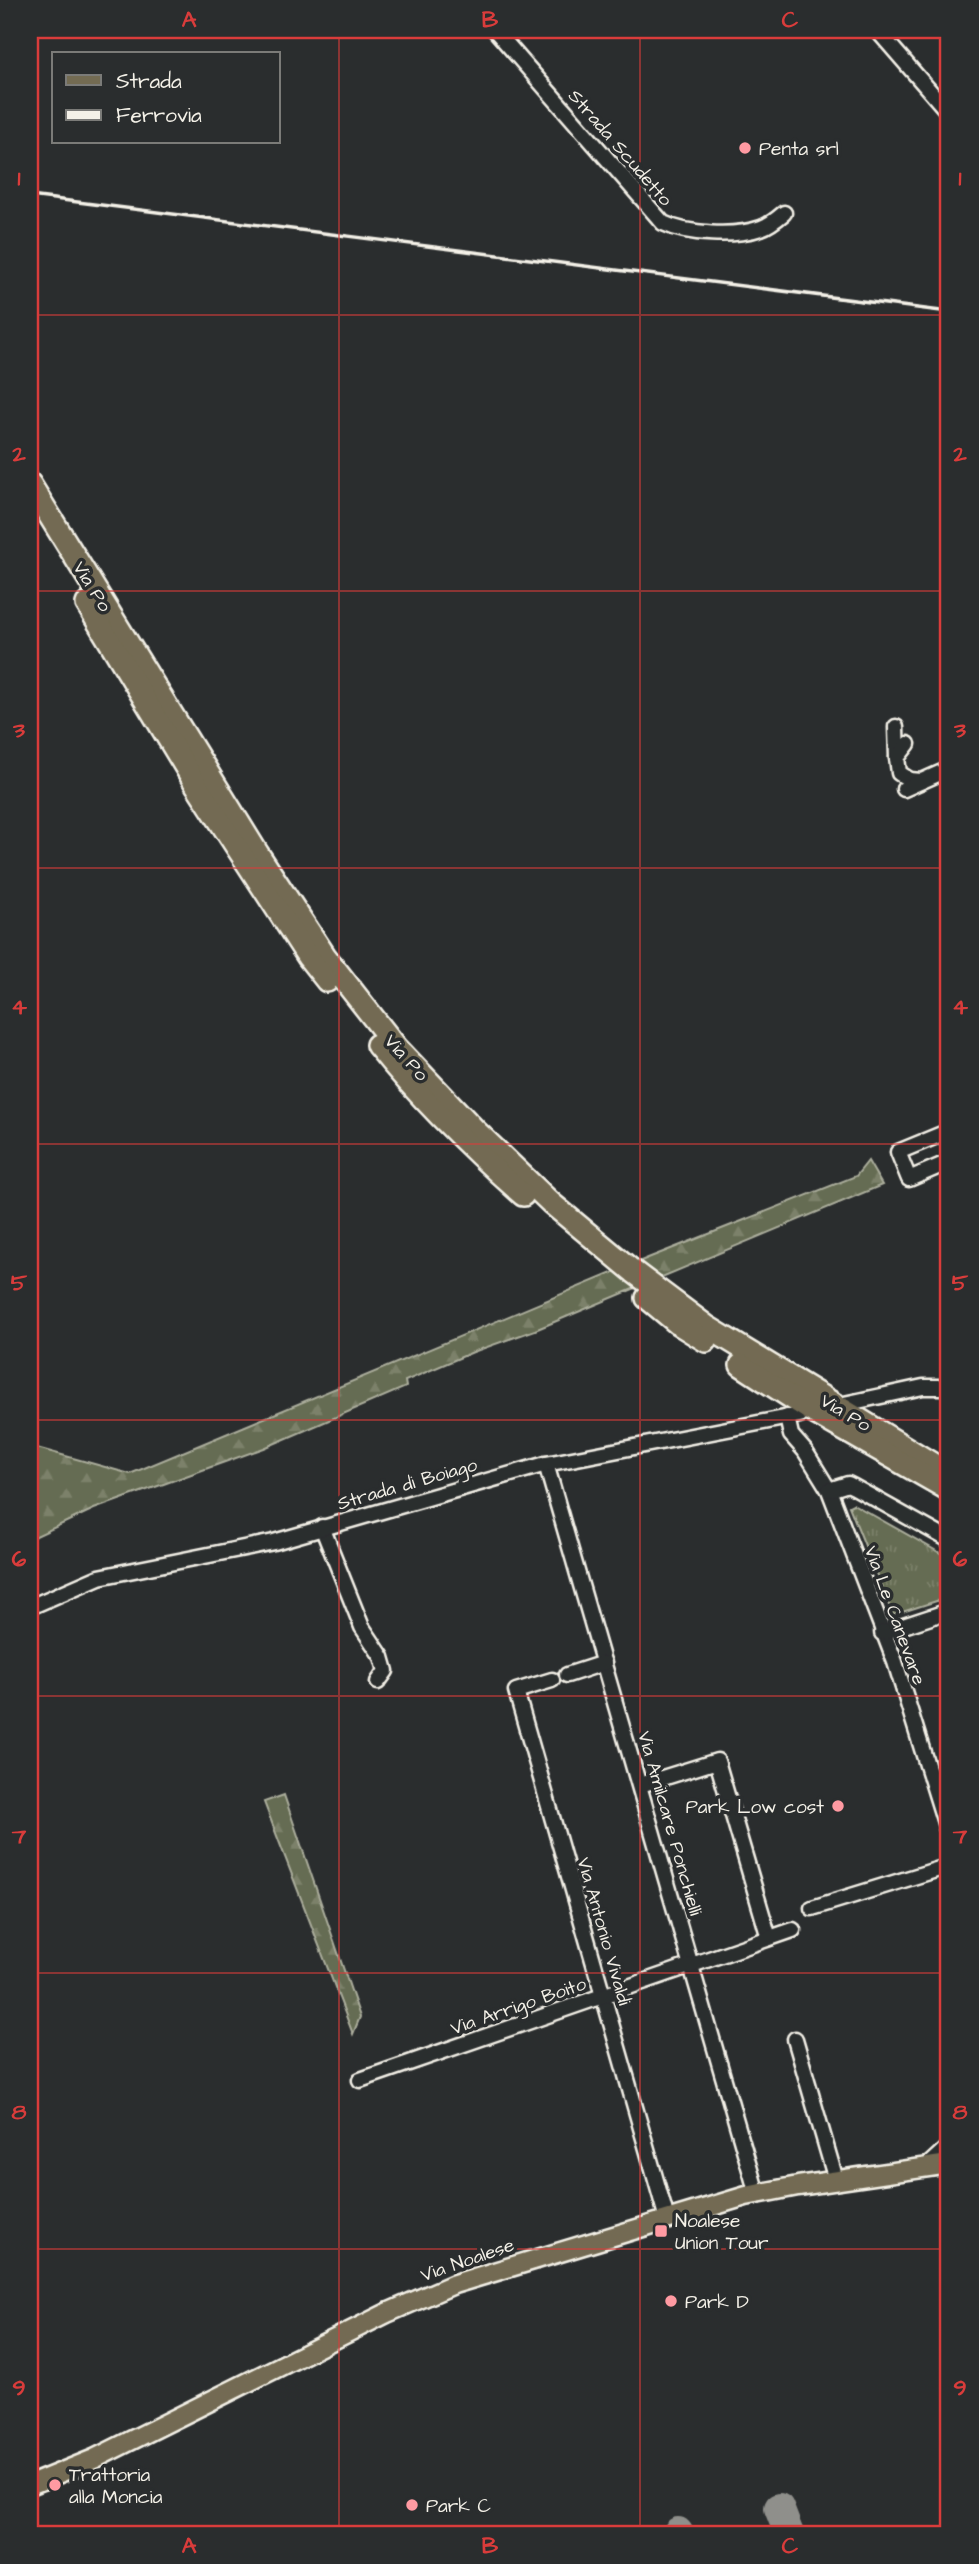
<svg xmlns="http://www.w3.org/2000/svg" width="979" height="2564" font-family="'Architects Daughter',sans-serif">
  <defs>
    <pattern id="grass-tufts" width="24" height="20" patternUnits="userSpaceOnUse" patternTransform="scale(1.75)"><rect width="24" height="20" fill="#656c52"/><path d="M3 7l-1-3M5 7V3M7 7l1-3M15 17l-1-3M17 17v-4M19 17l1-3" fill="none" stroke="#7c816b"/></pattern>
    <pattern id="forest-firs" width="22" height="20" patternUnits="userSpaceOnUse" patternTransform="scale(1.75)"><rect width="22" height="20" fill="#656c52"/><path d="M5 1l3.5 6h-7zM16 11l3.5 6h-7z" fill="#7c816b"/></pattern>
  </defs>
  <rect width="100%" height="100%" fill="#2a2d2e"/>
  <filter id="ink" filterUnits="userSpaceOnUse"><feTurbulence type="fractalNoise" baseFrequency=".0143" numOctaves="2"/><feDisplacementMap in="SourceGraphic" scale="14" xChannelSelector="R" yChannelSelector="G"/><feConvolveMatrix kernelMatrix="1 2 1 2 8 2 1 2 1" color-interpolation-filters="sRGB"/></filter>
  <g filter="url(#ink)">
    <path fill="url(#grass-tufts)" stroke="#acae9d" stroke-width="2" d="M853,1504L949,1558V1597L893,1615L849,1506Z"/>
    <g fill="url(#forest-firs)" stroke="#acae9d" stroke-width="2">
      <path d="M868,1161L882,1185L535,1330L473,1352L405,1381L406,1387L264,1448L94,1509L30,1539V1446L130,1474L648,1258L856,1176Z"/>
      <path d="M284,1795L360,2017L353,2034L264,1802Z"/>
    </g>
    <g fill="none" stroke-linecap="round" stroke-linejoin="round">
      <g stroke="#8f8f8b" stroke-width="30">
        <path d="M779,2508L789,2534"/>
        <path d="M678,2532V2534"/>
      </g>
      <defs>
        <g id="minor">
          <path d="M495,30L663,223C688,235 735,237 761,228C770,225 777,219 784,213"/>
          <path d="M877,30L949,113"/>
          <path d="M896,727L897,758"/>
          <path d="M908,744L897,758L899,773L910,780L921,781"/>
          <path d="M904,789L949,769"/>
          <path d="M949,1131L898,1152L909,1179L949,1162"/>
          <path d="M844,1404L923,1387H949"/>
          <path d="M787,1417L791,1435L805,1451L829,1490L895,1662L949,1836"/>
          <path d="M546,1464L757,2194"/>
          <path d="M829,1490L848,1484L854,1487L949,1540"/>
          <path d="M322,1527L362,1627L382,1657L386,1671L378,1682"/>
          <path d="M30,1607L99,1577L274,1542L546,1464L800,1415"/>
          <path d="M882,1633L949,1611"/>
          <path d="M567,1675L604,1663"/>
          <path d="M552,1680L516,1691L667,2219"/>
          <path d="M640,1785L717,1761L769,1938"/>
          <path d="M812,1908L949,1866"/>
          <path d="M795,2039L836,2180"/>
          <path d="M360,2080L793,1930"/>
          <path d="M925,2168L949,2146"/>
        </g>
        <path id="major" d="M30,2485L94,2459L387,2313L454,2284L746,2196L798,2186L949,2164"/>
        <g id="highway">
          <path d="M30,484L258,854L325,956L397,1048L474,1129L551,1203L634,1272L706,1326L949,1474"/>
          <path d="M87,604L197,786L308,957L327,981"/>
          <path d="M377,1045C421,1100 470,1148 523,1195"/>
          <path d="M647,1298L677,1323L706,1341"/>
          <path d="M741,1365L818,1415L949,1490"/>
        </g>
      </defs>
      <use href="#minor" stroke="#f4f1e8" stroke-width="19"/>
      <use href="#major" stroke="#f4f1e8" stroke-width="23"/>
      <use href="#highway" stroke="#f4f1e8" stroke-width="26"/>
      <use href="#minor" stroke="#2a2d2e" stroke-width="14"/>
      <use href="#major" stroke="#736b52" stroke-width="18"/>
      <use href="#highway" stroke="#736b52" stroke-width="21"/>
      <path stroke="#f4f1e8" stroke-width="3.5" d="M30,196L949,312"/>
    </g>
  </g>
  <path fill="none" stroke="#d93c3b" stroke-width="2" stroke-opacity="0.55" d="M339,30V2534M640,30V2534M30,315H949M30,591H949M30,868H949M30,1144H949M30,1420H949M30,1696H949M30,1973H949M30,2249H949"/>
  <g fill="#ff9aa2" stroke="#2a2d2e" stroke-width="2.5">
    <circle cx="745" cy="148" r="7"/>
    <circle cx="838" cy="1806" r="7"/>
    <rect x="654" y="2224" width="14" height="14" rx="3.5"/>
    <circle cx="671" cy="2301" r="7"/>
    <circle cx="55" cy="2485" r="7"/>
    <circle cx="412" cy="2505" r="7"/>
  </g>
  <g text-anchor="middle" stroke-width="7" stroke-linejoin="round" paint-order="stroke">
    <g font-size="19" fill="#f4f1e8" stroke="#2a2d2e">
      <text transform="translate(621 147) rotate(49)" y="7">Strada Scudetto</text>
      <text transform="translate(93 586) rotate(58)" y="7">Via Po</text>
      <text transform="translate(407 1057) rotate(48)" y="7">Via Po</text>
      <text transform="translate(846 1412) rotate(31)" y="7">Via Po</text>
      <text transform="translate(407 1483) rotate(-16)" y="7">Strada di Boiago</text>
      <text transform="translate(896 1615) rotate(70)" y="7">Via Le Canevare</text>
      <text transform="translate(671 1823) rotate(74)" y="7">Via Amilcare Ponchielli</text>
      <text transform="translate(605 1931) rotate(74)" y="7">Via Antonio Vivaldi</text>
      <text transform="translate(518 2005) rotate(-19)" y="7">Via Arrigo Boito</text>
      <text transform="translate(467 2259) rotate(-19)" y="7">Via Noalese</text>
    </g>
    <g font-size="19" fill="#f4f1e8" stroke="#2a2d2e" text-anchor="start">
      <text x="759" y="155">Penta srl</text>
      <text x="824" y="1813" text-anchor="end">Park Low cost</text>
      <text x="675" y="2227">Noalese<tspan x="675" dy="22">Union Tour</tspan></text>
      <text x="685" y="2308">Park D</text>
      <text x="69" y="2481">Trattoria<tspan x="69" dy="22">alla Moncia</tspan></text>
      <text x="426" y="2512">Park C</text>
    </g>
  </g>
  <rect width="979" height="2564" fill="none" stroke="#2a2d2e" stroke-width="77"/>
  <rect x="52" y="52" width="228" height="91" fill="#2a2d2e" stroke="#7b7b78" stroke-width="2"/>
  <rect x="66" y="75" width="35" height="10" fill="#736b52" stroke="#7b7b78" stroke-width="2"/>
  <text x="116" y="88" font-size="21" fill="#f4f1e8">Strada</text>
  <rect x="66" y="110" width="35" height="10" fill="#f4f1e8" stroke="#7b7b78" stroke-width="2"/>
  <text x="116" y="122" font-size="21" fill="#f4f1e8">Ferrovia</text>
  <rect x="38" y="38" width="902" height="2488" fill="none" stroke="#d93c3b" stroke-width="2.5"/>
  <g font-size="23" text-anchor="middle" font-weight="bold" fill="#d93c3b">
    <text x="189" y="27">A</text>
    <text x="490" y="27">B</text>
    <text x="790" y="27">C</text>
    <text x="19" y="185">1</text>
    <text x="960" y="185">1</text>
    <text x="19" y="461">2</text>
    <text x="960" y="461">2</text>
    <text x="19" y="737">3</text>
    <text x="960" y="737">3</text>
    <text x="19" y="1014">4</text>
    <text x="960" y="1014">4</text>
    <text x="19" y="1290">5</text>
    <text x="960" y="1290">5</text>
    <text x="19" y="1566">6</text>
    <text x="960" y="1566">6</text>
    <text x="19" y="1843">7</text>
    <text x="960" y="1843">7</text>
    <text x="19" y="2119">8</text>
    <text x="960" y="2119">8</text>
    <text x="19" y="2395">9</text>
    <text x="960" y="2395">9</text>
    <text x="189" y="2553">A</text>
    <text x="490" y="2553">B</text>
    <text x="790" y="2553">C</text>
  </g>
</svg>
